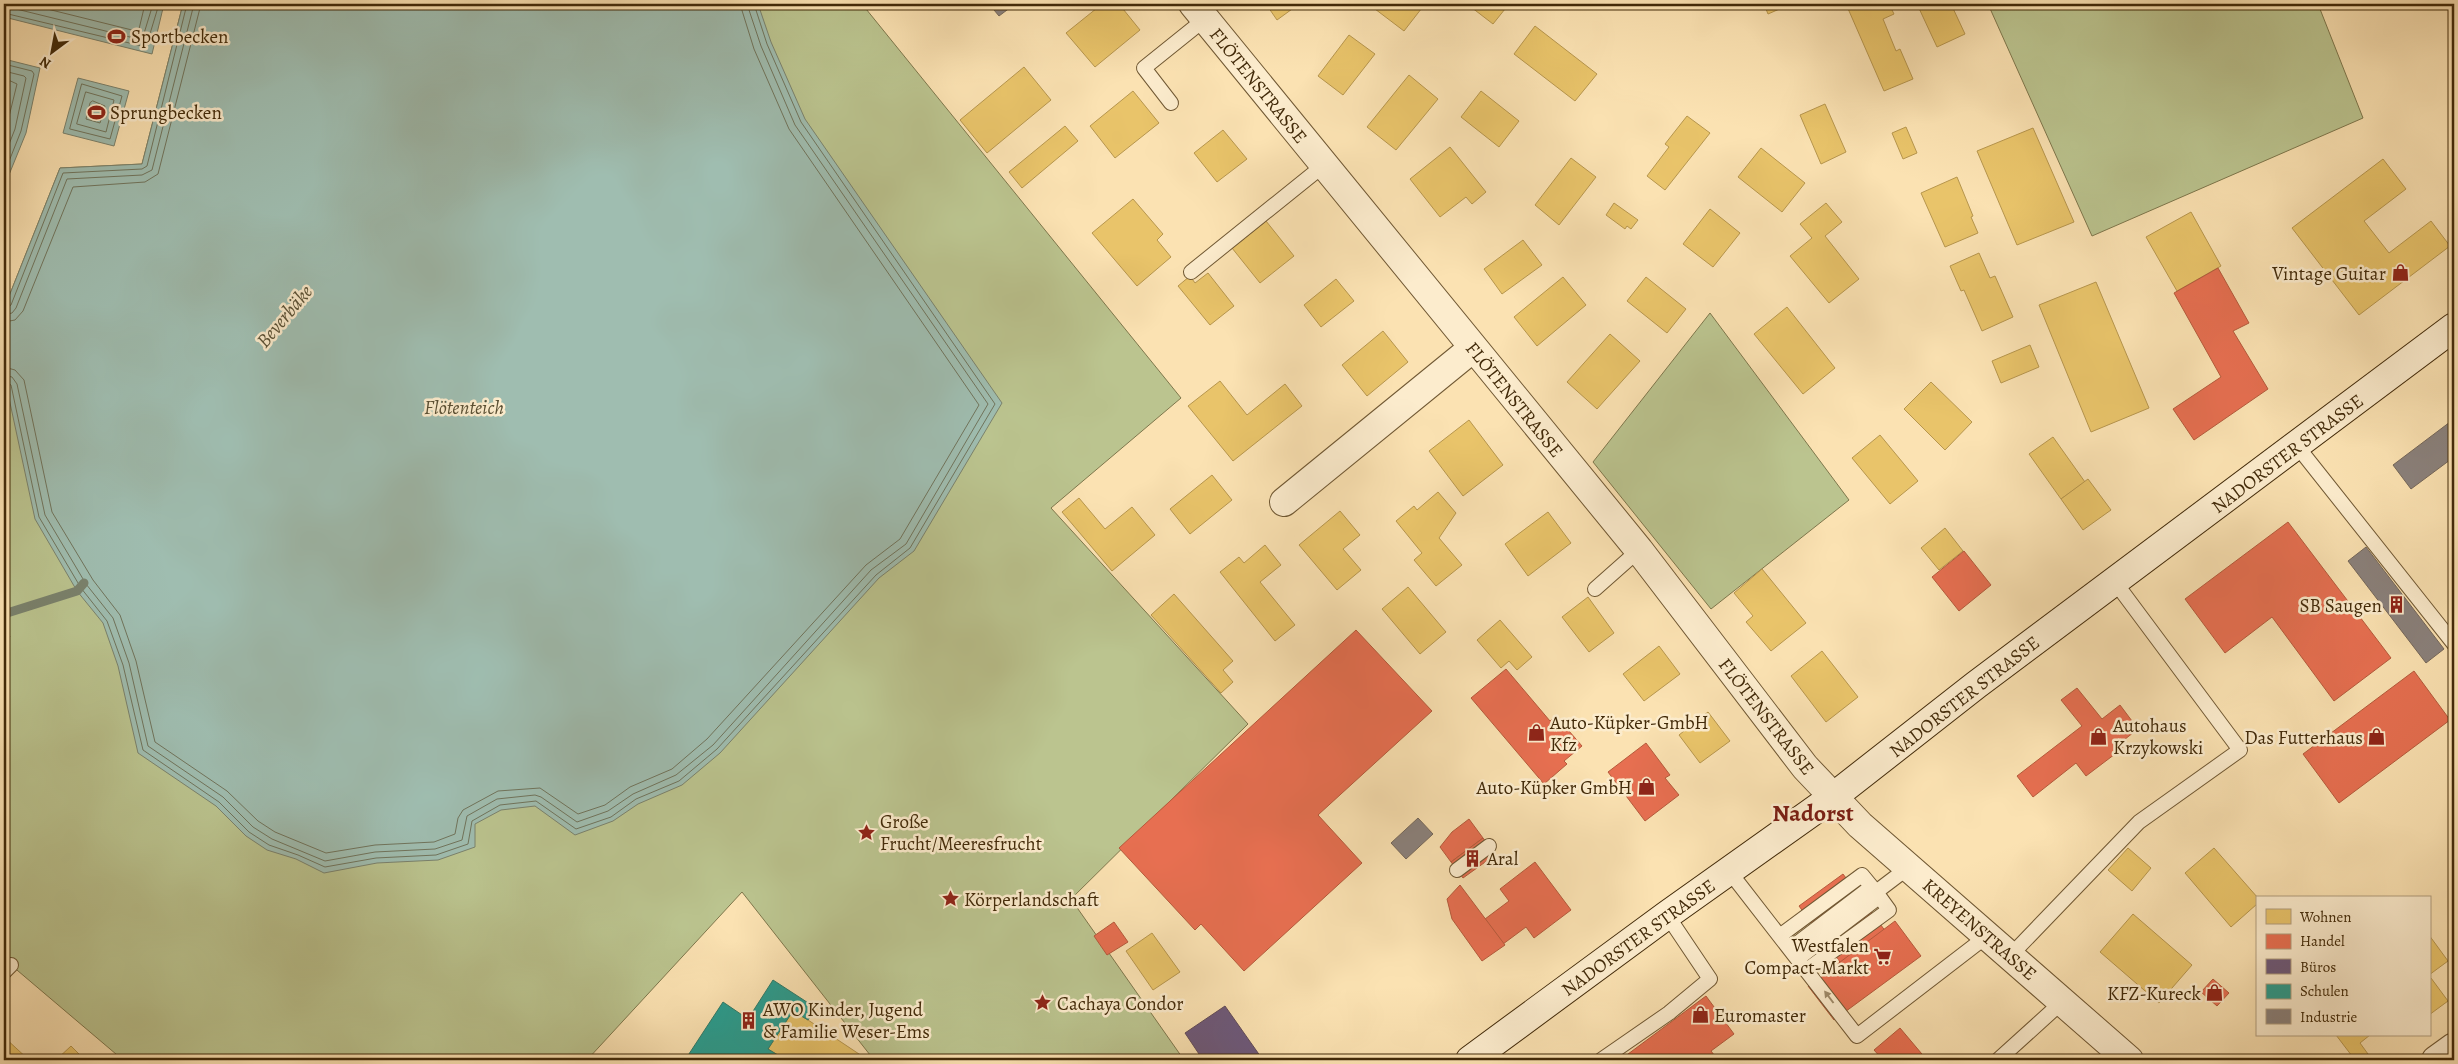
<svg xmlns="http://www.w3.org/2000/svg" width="2458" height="1064" font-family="Alegreya,serif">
  <rect width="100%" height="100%" fill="#fbe2b2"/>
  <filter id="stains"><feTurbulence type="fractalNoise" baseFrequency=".004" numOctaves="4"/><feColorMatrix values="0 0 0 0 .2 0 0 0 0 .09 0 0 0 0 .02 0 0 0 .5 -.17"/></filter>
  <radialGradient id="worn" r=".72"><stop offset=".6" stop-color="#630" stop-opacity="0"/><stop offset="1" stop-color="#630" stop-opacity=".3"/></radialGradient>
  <g fill="#bbc48f" stroke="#7e774c">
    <path d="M183,4H862L1181,398L1051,508L1248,724L1071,899L1184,1060H874L742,892L587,1060H123L11,965L4,966V639L10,637L4,624V309L60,168L142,164Z"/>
    <path d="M1988,4H2318L2363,118L2092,236Z"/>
    <path d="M1710,313L1849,500L1711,609L1593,462Z"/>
  </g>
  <g fill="#9fbdb0" stroke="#7a826d">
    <path d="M4,4H164L152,54L4,17Z"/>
    <path d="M183,4H758L771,42L805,119L1002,403L914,551L879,578L720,753L682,785L638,804L613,821L575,835L535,806L501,810L475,824V847L438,860L377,863L324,873L296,859L267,850L246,836L216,806L138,753L118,666L103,623L77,591L35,519L4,375V309L60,168L142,164Z"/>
    <path d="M4,59L40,68L26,133L4,187Z"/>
    <path d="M78,78L129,91L114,146L63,133Z"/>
  </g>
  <g fill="#e9c46a" stroke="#b7964d">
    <path d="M1102,4H1119L1140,30L1095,67L1066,33Z"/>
    <path d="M1266,4H1299L1277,20Z"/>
    <path d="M1379,4H1425L1404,31L1375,9Z"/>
    <path d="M1467,4H1509L1493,24Z"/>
    <path d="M1764,4H1791L1768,14Z"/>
    <path d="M1846,4H1889L1894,14L1883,19L1896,51L1900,49L1913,79L1884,91Z"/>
    <path d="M1917,4H1951L1965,34L1937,47Z"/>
    <path d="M1535,26L1597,74L1575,101L1514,54Z"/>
    <path d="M1349,35L1375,54L1343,95L1318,76Z"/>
    <path d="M1024,67L1051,100L987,153L960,120Z"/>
    <path d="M1409,75L1438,99L1396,150L1367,127Z"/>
    <path d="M1133,91L1159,123L1115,158L1090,126Z"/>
    <path d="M1481,91L1519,121L1499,147L1461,117Z"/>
    <path d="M1825,104L1846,152L1821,164L1800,115Z"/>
    <path d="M1687,116L1710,133L1665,190L1647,176L1669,147L1665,144Z"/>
    <path d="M1065,126L1078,141L1022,188L1009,172Z"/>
    <path d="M1906,127L1917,153L1903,159L1892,133Z"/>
    <path d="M2033,128L2074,222L2017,245L1977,151Z"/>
    <path d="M1223,130L1247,159L1217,182L1194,153Z"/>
    <path d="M1450,147L1486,192L1472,204L1466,197L1440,217L1410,179Z"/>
    <path d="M1761,148L1805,183L1782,212L1738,177Z"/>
    <path d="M1571,158L1596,177L1559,225L1535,205Z"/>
    <path d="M2383,159L2406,189L2364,221L2389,253L2431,221L2450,246L2359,315L2292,228Z"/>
    <path d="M1957,177L1973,216L1971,217L1978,233L1945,247L1921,193Z"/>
    <path d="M1133,199L1163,234L1157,240L1171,257L1137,286L1092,233Z"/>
    <path d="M1614,203L1638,220L1631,229L1627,226L1625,229L1606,215Z"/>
    <path d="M1826,203L1842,222L1825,236L1859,279L1829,303L1790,256L1812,238L1800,224Z"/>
    <path d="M1710,209L1740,233L1713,267L1683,244Z"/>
    <path d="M2191,212L2221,266L2177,291L2146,237Z"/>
    <path d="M1266,221L1294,256L1260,283L1232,248Z"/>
    <path d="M1523,240L1542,265L1502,294L1484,269Z"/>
    <path d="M1979,253L1990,278L1995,276L2013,317L1982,331L1964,290L1961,291L1950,266Z"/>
    <path d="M1208,273L1234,306L1210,325L1178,286L1190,276L1195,283Z"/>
    <path d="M1563,277L1586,305L1537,346L1514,317Z"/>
    <path d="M1646,277L1686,309L1667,333L1627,301Z"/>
    <path d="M1336,279L1354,301L1321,327L1304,305Z"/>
    <path d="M2096,282L2149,408L2091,432L2039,305Z"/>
    <path d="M1787,307L1835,368L1803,394L1754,334Z"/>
    <path d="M1383,331L1408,362L1367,396L1342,365Z"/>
    <path d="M1610,334L1640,361L1597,409L1567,382Z"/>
    <path d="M2030,345L2039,367L2001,383L1992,361Z"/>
    <path d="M1220,381L1247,415L1285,384L1302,406L1233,461L1188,406Z"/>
    <path d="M1931,382L1972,422L1945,450L1904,409Z"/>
    <path d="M1469,420L1503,465L1463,496L1429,451Z"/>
    <path d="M1880,435L1918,481L1890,504L1852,458Z"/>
    <path d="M2053,437L2085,482L2061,499L2029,454Z"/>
    <path d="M1212,475L1232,500L1190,534L1170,509Z"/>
    <path d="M2088,479L2111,510L2083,530L2061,499Z"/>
    <path d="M1438,492L1456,513L1439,538L1462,565L1436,586L1414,560L1422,553L1396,521L1414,506L1417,510Z"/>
    <path d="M1079,498L1105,529L1132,507L1155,535L1112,571L1062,512Z"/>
    <path d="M1340,511L1360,535L1343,549L1361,570L1337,590L1299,545Z"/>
    <path d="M1548,512L1571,543L1528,576L1505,544Z"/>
    <path d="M1945,528L1963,551L1939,570L1921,548Z"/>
    <path d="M1265,545L1281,565L1260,582L1295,625L1275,641L1220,572L1239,557L1244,563Z"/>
    <path d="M1762,569L1806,623L1771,651L1746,622L1753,616L1734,593Z"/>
    <path d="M1408,587L1446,632L1420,654L1382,609Z"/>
    <path d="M1174,594L1233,661L1223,670L1233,682L1221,693L1151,615Z"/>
    <path d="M1588,597L1614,633L1589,652L1562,617Z"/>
    <path d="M1500,620L1532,657L1517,670L1509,661L1501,668L1477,640Z"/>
    <path d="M1659,646L1680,674L1644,701L1623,674Z"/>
    <path d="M1822,651L1858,697L1826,722L1791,676Z"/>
    <path d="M1708,712L1730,741L1700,763L1679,735Z"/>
    <path d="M2128,848L2151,868L2132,891L2108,870Z"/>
    <path d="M2214,848L2258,898L2257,904L2231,927L2185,873Z"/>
    <path d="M2133,914L2192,965L2159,1003L2100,952Z"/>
    <path d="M1152,933L1180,972L1153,990L1126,951Z"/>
    <path d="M2429,935L2448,961L2429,975Z"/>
    <path d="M2431,978L2448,1001L2429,1015V980Z"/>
    <path d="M793,1011L808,1020L868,1060H786L768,1049Z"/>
    <path d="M2336,1035H2370L2360,1043L2368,1054L2359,1060H2355Z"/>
    <path d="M4,1037L29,1060H4Z"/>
    <path d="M71,1046L85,1060H56Z"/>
  </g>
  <g fill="#e76f51" stroke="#b65a3b">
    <path d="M2218,268L2249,323L2233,331L2268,389L2194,440L2173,409L2221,377L2174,293Z"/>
    <path d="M2288,522L2391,658L2334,701L2272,617L2225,653L2185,599Z"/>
    <path d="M1964,551L1991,585L1959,611L1932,577Z"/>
    <path d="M1356,630L1432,711L1318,815L1362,863L1244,971L1201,924L1195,930L1119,848Z"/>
    <path d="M1506,669L1550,721L1556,716L1582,746L1564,761L1567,764L1544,784L1471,698Z"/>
    <path d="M2414,671L2450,720L2339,803L2303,754Z"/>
    <path d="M2077,688L2102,719L2120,705L2138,729L2120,743L2123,748L2086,776L2076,763L2033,797L2017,776L2082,726L2061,700Z"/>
    <path d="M1646,743L1670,775L1665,778L1679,795L1645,821L1608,772Z"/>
    <path d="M1469,819L1483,838L1451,862L1440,847L1452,832Z"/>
    <path d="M1483,838L1495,855L1463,878L1451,862Z"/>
    <path d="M1535,862L1571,910L1534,938L1526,927L1499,947L1481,922L1509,901L1500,889Z"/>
    <path d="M1843,874L1889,936L1845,969L1799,906Z"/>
    <path d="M1460,885L1505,945L1482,961L1452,919L1447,899Z"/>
    <path d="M1895,921L1921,956L1834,1020L1808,986Z"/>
    <path d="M1114,922L1128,942L1107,955L1094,936Z"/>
    <path d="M2213,979L2229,993L2217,1006L2201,992Z"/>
    <path d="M1706,996L1734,1034L1711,1051L1718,1060H1620Z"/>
    <path d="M1900,1028L1927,1060H1883L1874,1050Z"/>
  </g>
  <path fill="#6d597a" stroke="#604b58" d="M1225,1006L1263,1060H1203L1185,1033Z"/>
  <path fill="#2a9d8f" stroke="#317a67" d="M773,980L816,1008L808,1020L793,1011L768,1049L786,1060H685L723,1002L748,1019Z"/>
  <g fill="#8a817c" stroke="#74675a">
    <path d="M989,4H1015L999,16Z"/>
    <path d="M2454,419V457L2411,489L2393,465Z"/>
    <path d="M2366,547L2444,649L2426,663L2348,561Z"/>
    <path d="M1418,818L1433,834L1406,859L1391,843Z"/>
  </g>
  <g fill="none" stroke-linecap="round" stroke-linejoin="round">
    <g stroke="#70745c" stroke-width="1">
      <path d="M27,4L136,31L139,29L145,4"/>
      <path d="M4,6L142,40L153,4"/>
      <path d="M4,13L146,47L159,4"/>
      <path d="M4,64L32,71L34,74L21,131L4,174"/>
      <path d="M4,71L24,76L26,78L15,129L4,157"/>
      <path d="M4,78L17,84L4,137"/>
      <path d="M82,84L122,96L110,139L70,129Z"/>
      <path d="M86,92L114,100L106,132L77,124Z"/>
      <path d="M93,101L105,106L100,123L86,119L90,103Z"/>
      <path d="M4,309L11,305L63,173L142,169L147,166L187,4"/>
      <path d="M4,315L12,313L16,308L67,179L142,175L152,170L194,4"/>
      <path d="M4,322L15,320L23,311L73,187L145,182L158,174L201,4"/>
      <path d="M4,367L15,370L24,380L52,512L93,580L120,615L136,661L155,742L227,791L258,821L275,832L326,853L375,845L434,842L455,834L458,818L463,810L498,791L540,788L578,814L605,805L630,787L672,769L707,739L866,565L900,539L979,405L789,129L754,49L740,4"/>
      <path d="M4,375L12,377L17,384L45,515L86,584L113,618L129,663L148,746L223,797L253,827L272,839L325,861L375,852L435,849L462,840L467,816L497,799L535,795L541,797L577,822L608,811L633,794L676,775L713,745L871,570L906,544L988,404L795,125L761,46L747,4"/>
      <path d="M4,381L11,385L39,517L81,588L107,621L123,665L143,750L219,802L249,832L269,845L298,855L325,867L376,858L436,855L468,844L472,821L500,805L536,801L576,829L611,817L636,799L679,781L717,749L876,575L910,548L995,404L801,122L767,44L754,4"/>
    </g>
    <path stroke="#7a826d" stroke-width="9" d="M4,614L77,591L84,583"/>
    <defs>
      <g id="lane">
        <path d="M1171,103L1144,68L1205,19"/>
        <path d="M1191,272L1324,165"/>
        <path d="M2297,446L2454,644"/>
        <path d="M1595,589L1639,550"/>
        <path d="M1457,870L1489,846"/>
        <path d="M1729,871L1857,1036L1987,936"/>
        <path d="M1781,935L1862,875L1876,892"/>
        <path d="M1791,948L1871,887"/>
        <path d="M2010,956L2139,822L2240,750L2115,582"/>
        <path d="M1799,958L1879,897"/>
        <path d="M1808,969L1889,910L1876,892L1909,867"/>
        <path d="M4,972L11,965"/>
        <path d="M1601,1060L1669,1013L1710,979L1667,915"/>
        <path d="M1998,1060L2062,1002"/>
      </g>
      <g id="street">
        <path d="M1193,4L1639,550L1805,767L1860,825L2129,1060"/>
        <path d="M1284,502L1473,348"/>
        <path d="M2436,1060L2454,1047"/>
      </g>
      <path id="secondary" d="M1470,1060L1667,915L1833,797L1976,685L2454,327"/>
    </defs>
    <use href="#lane" stroke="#705833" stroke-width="16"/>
    <use href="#street" stroke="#705833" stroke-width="30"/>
    <use href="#secondary" stroke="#422a09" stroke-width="30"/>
    <use href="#lane" stroke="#fceccd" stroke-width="14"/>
    <use href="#street" stroke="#fceccd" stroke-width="28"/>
    <use href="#secondary" stroke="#fceccd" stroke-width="28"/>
  </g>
  <defs><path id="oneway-solid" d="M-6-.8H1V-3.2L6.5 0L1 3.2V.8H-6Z" transform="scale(1.25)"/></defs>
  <use fill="#9f8b6b" href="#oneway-solid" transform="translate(1829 997) rotate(-127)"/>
  <defs>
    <symbol id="stadium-bare" viewBox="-9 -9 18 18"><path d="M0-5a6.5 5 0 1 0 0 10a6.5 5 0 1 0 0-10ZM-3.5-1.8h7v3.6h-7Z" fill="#8f2418" stroke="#fceccd" stroke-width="2.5" paint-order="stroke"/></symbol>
    <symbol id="shop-bare" viewBox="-9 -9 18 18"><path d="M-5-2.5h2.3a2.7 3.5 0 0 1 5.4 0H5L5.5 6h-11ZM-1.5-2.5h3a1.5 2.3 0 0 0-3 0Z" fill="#8f2418" stroke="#fceccd" stroke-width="2.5" paint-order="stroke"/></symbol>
    <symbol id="building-bare" viewBox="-9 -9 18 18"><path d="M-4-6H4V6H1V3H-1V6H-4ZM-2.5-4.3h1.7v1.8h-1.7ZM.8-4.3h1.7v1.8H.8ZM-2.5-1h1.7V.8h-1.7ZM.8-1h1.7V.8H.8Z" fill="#8f2418" stroke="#fceccd" stroke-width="2.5" paint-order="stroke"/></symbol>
    <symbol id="sight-bare" viewBox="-9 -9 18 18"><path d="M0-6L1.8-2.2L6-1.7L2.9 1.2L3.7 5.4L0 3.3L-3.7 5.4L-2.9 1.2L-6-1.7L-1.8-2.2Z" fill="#8f2418" stroke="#fceccd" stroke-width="2.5" paint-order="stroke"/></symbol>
    <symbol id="supermarket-bare" viewBox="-9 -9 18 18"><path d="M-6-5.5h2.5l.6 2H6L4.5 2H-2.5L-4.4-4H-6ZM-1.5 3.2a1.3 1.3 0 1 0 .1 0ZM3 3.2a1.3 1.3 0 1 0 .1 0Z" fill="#8f2418" stroke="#fceccd" stroke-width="2.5" paint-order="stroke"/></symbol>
  </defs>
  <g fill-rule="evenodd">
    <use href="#stadium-bare" x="104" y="24" width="25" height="25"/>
    <use href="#stadium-bare" x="84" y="100" width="25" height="25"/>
    <use href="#shop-bare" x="2388" y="260" width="25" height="25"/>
    <use href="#building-bare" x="2384" y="592" width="25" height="25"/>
    <use href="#shop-bare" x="1524" y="720" width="25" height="25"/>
    <use href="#shop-bare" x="2086" y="724" width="25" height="25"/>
    <use href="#shop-bare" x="2364" y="724" width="25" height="25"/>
    <use href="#shop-bare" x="1634" y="774" width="25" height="25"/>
    <use href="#sight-bare" x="854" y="820" width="25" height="25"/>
    <use href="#building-bare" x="1460" y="846" width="25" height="25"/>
    <use href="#sight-bare" x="938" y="886" width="25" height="25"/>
    <use href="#supermarket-bare" x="1870" y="944" width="25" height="25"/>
    <use href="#shop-bare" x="2202" y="980" width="25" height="25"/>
    <use href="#sight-bare" x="1030" y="990" width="25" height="25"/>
    <use href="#shop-bare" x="1688" y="1002" width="25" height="25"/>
    <use href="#building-bare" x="736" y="1008" width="25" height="25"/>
  </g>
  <g text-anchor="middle" stroke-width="5" stroke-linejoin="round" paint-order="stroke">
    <g font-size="19" fill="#422a09" stroke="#fceccd" text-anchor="start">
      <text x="131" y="43">Sportbecken</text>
      <text x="110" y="119">Sprungbecken</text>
      <text x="2386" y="280" text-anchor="end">Vintage Guitar</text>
      <text x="2382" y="612" text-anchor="end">SB Saugen</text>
      <text x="1550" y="729">Auto-Küpker-GmbH<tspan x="1550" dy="22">Kfz</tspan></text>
      <text x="2113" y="732">Autohaus<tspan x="2113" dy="22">Krzykowski</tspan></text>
      <text x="2363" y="744" text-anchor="end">Das Futterhaus</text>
      <text x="1632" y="794" text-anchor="end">Auto-Küpker GmbH</text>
      <text x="880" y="828">Große<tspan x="880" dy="22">Frucht/Meeresfrucht</tspan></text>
      <text x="1487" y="865">Aral</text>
      <text x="964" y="906">Körperlandschaft</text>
      <text x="1869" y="952" text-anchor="end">Westfalen<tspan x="1869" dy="22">Compact-Markt</tspan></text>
      <text x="2201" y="1000" text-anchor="end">KFZ-Kureck</text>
      <text x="1057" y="1010">Cachaya Condor</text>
      <text x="763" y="1016">AWO Kinder, Jugend<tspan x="763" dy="22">&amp; Familie Weser-Ems</tspan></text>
      <text x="1714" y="1022">Euromaster</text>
    </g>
    <g font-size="19" fill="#422a09" stroke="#fceccd">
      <text transform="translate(1259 85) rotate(51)" y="7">FLÖTENSTRASSE</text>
      <text transform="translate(1515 399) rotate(51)" y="7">FLÖTENSTRASSE</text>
      <text transform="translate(2287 453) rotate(-37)" y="7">NADORSTER STRASSE</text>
      <text transform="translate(1964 696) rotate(-38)" y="7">NADORSTER STRASSE</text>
      <text transform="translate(1767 716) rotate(52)" y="7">FLÖTENSTRASSE</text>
      <text transform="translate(1980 929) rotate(41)" y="7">KREYENSTRASSE</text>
      <text transform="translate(1638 937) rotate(-36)" y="7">NADORSTER STRASSE</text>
    </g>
    <g font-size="20" font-style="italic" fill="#594f33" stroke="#fceccd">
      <text transform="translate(284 316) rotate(-50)" y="7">Beverbäke</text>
      <text x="464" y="414">Flötenteich</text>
    </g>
    <g font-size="24" font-weight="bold" fill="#7a1f14" stroke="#fceccd">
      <text x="1813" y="821">Nadorst</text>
    </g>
  </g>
  <rect width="2458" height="1064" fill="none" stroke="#fbe2b2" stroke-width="20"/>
  <rect x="5" y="5" width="2448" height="1054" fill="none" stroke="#422a09" stroke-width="2.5"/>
  <rect x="10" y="10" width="2438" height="1044" fill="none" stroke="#422a09"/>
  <rect x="2256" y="896" width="175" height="140" fill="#fceccd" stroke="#b29e7f"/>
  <rect x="2266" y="909" width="25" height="15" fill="#e9c46a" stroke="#b29e7f"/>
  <text x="2300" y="922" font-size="15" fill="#422a09">Wohnen</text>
  <rect x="2266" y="934" width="25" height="15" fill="#e76f51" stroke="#b29e7f"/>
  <text x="2300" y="946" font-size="15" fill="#422a09">Handel</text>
  <rect x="2266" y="959" width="25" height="15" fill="#6d597a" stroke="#b29e7f"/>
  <text x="2300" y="972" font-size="15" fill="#422a09">Büros</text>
  <rect x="2266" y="984" width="25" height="15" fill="#2a9d8f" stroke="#b29e7f"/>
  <text x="2300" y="996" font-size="15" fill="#422a09">Schulen</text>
  <rect x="2266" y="1009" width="25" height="15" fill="#8a817c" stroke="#b29e7f"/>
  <text x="2300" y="1022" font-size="15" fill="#422a09">Industrie</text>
  <g transform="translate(52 52) rotate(212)" stroke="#fceccd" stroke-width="4" paint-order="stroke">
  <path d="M0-4L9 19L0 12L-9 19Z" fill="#422a09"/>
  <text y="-8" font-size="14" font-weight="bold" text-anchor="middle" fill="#422a09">N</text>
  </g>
  <rect width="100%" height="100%" filter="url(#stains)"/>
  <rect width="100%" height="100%" fill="url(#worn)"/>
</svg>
